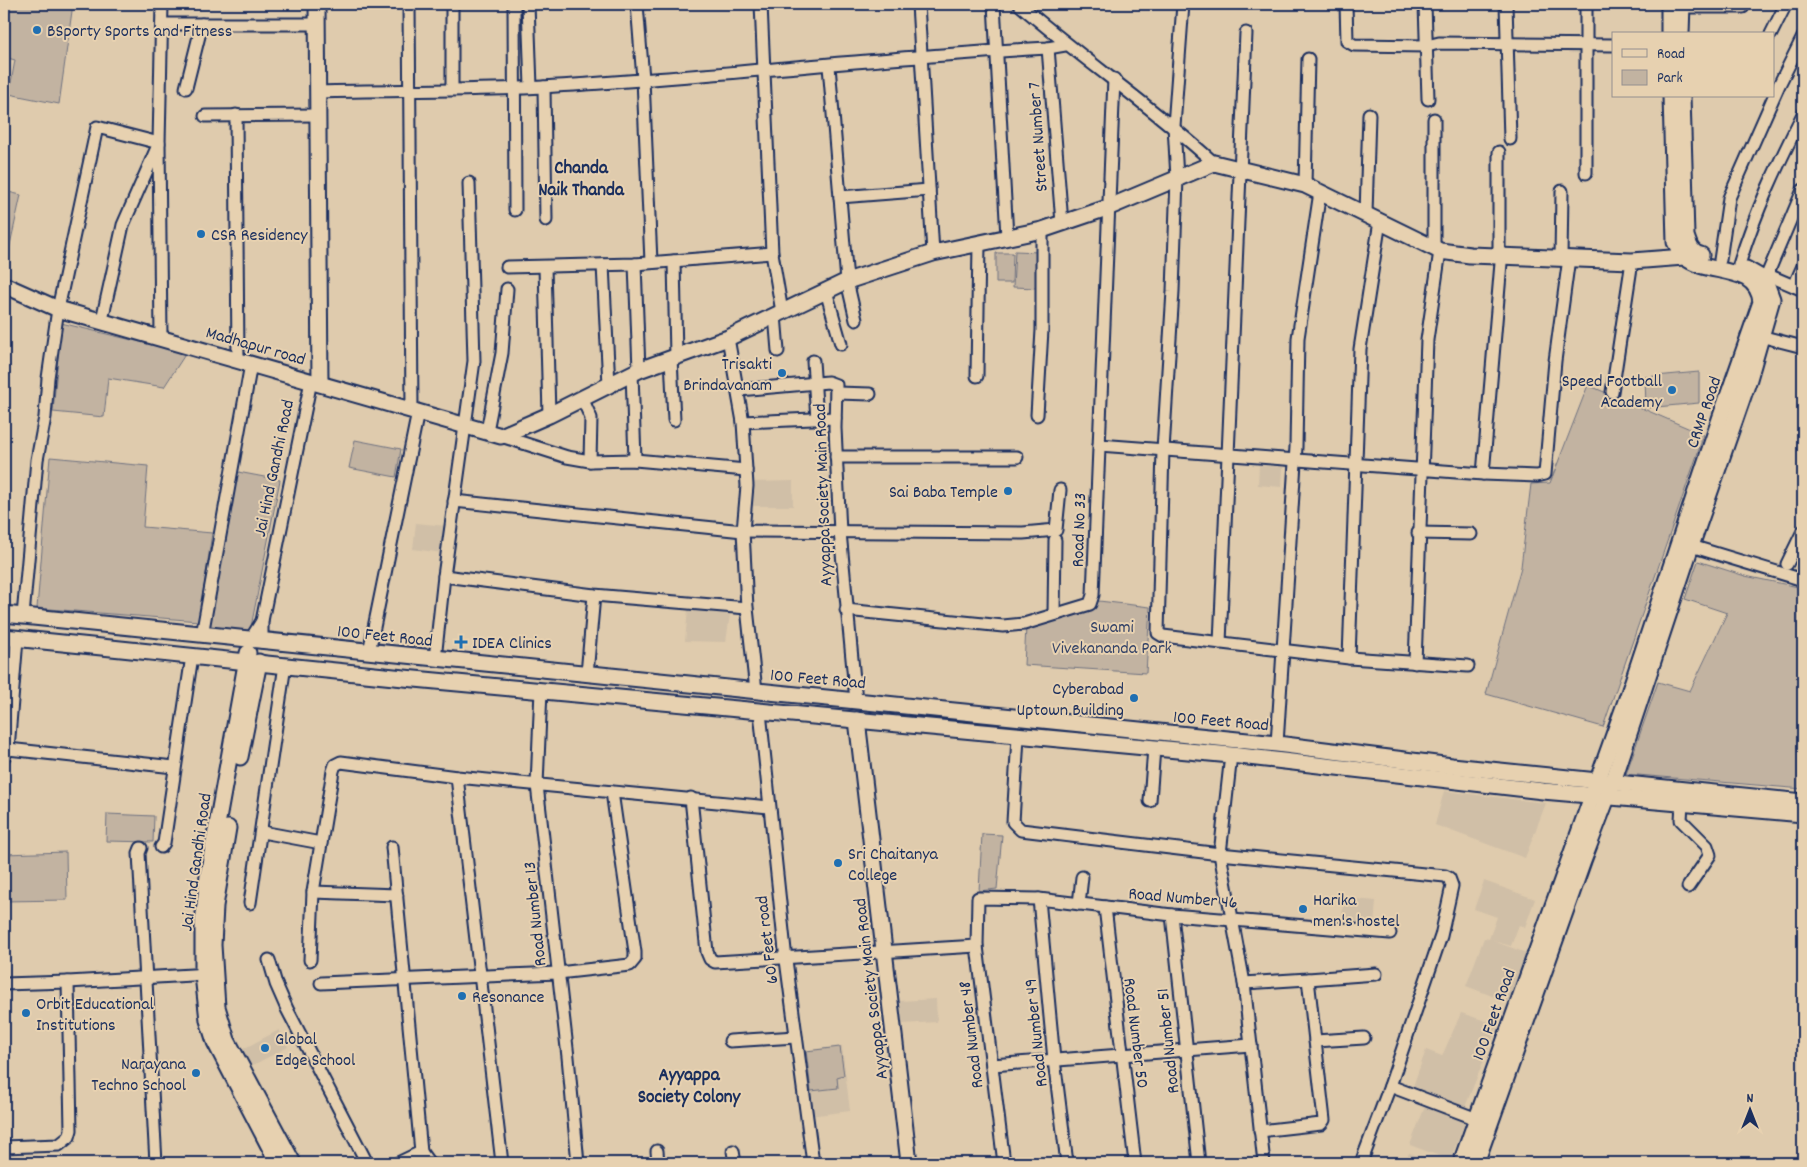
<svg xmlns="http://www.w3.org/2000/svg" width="1807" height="1167" font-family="Dekko,sans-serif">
  <rect width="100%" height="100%" fill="#dfcbad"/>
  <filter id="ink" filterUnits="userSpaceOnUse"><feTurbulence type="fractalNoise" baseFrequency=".02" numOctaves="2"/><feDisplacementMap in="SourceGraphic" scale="10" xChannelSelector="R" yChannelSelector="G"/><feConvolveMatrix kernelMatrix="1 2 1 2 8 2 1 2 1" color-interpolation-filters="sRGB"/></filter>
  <g filter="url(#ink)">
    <g fill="#d0bfa7">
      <path d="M1259,465L1283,467L1282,487L1258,485Z"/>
      <path d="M793,481V506H751V482Z"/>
      <path d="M416,523L446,526L443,553L413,549Z"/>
      <path d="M688,609L730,614L726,642L685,641Z"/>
      <path d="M1444,791L1546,803L1525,858L1435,825Z"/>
      <path d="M1484,881L1535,899L1525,927L1519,925L1511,946L1493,941L1529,954L1508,1002L1466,986L1484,938L1489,939L1497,917L1474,909Z"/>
      <path d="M1344,898L1376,901L1374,926L1341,923Z"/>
      <path d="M936,999L937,1022L901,1024L900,1001Z"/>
      <path d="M1461,1013L1498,1025L1465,1107L1412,1089L1426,1050L1442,1056Z"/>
      <path d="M279,1030L288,1047L251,1066L243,1049Z"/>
      <path d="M842,1046L850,1111L809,1116L801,1051Z"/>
      <path d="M1426,1104L1466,1120L1450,1160L1410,1145Z"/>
      <path d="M1409,1153L1438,1163H1405Z"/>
    </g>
    <g fill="#c2b3a1" stroke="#6e7180">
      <path d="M4,4H73L59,104L9,94L15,60L4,57Z"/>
      <path d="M4,191L21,195L4,272Z"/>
      <path d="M1015,251L1039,252L1037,288L1013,287Z"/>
      <path d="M996,253H1013L1012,283H996Z"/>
      <path d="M61,323L186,353L164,387L108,378L104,417L53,412Z"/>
      <path d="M1699,372V403L1646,408L1645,377Z"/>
      <path d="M1588,385L1704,435L1603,727L1486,694L1521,567L1531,484L1550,483Z"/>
      <path d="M355,440L401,449L396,477L349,468Z"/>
      <path d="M50,457L148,466L143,527L212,533L199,621L37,608Z"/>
      <path d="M238,472L280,480L250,632L208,628Z"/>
      <path d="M1698,561L1745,576L1803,588V789L1626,774L1658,682L1690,691L1727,613L1685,599Z"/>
      <path d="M1099,601L1150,607L1146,673L1024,665L1026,627L1090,610Z"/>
      <path d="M107,814L154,816L153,842L106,841Z"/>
      <path d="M982,834L1002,835L997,889L979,891Z"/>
      <path d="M66,852L67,900L4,901V854Z"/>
      <path d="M840,1047L844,1075L837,1077L838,1088L811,1091L806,1051Z"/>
    </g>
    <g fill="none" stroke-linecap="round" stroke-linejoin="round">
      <defs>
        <g id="street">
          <path d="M409,4L412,410"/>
          <path d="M514,4L515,210"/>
          <path d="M528,4L531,87"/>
          <path d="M637,4L643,79L651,262"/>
          <path d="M761,4L772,253L782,312"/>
          <path d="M918,4L933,253"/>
          <path d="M994,4L1007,237"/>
          <path d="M1019,4C1082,59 1152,106 1214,163"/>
          <path d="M1183,4L1174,126L1177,178L1173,291L1163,450L1158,633L1163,636L1349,658L1468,666"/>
          <path d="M1346,4L1347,41L1354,45L1427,46L1439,43L1613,45"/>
          <path d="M1425,4L1428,99"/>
          <path d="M1506,4L1510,139"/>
          <path d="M1682,7H1743"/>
          <path d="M162,24H317"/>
          <path d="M1771,34L1786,4"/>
          <path d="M1048,48L1062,223"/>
          <path d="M829,66L847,281L856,320"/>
          <path d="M544,87L546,220"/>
          <path d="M186,88L202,24"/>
          <path d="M452,89V4"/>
          <path d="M319,92C394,90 468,91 543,87C711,77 879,57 1048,48L1065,45"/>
          <path d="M236,115L238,360"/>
          <path d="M205,116L319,115"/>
          <path d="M1434,119V247"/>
          <path d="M1586,173V4"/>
          <path d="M1305,185L1308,59"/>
          <path d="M840,197L929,190"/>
          <path d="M1366,214L1369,114"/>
          <path d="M1561,258L1562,191"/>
          <path d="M1720,260L1729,198L1779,85L1803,37"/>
          <path d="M674,261L676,357"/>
          <path d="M635,264L639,370"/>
          <path d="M603,265L609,385"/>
          <path d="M1739,265C1755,212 1778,164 1803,114"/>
          <path d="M507,267L635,264L772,253"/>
          <path d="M545,267L549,415"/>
          <path d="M1768,275L1803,290"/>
          <path d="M1765,280L1803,190"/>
          <path d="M1794,286L1803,266"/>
          <path d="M826,291L841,344"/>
          <path d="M775,315L778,351"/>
          <path d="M1760,336L1803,347"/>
          <path d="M161,337L159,143L162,4"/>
          <path d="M728,338L743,422L747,486L743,531L747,608L756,691"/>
          <path d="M671,358L674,420"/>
          <path d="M813,361L817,419"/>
          <path d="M632,373L635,460"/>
          <path d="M977,376L979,243"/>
          <path d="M739,390L828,382L836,385L835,428L840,532L856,701"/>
          <path d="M1612,392L1632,261"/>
          <path d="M837,393L870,394"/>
          <path d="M582,398L591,418L590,461"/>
          <path d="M1037,415L1042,330V230"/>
          <path d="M743,422L835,418"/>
          <path d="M487,431L502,353L507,289"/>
          <path d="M501,436L567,457L590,461L635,460L746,470"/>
          <path d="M1099,445L1483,474L1537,476L1545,474L1555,361L1569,258"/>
          <path d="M836,457H1017"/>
          <path d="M1483,474L1501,263L1499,256V152"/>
          <path d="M454,501L743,531L1023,533L1056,530L1060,490"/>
          <path d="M1418,533L1471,534"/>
          <path d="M1691,546L1803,580"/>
          <path d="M1787,564L1803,531"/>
          <path d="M444,576L594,595L747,608"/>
          <path d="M846,610L1003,626L1024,624L1090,604L1093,595L1114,79"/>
          <path d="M1054,613L1055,540"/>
          <path d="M23,616L37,460L45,417L48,378L58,309L97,127L159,143L123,225L102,320"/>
          <path d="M262,621L311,381"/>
          <path d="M202,635L251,364"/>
          <path d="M250,640L262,621V642"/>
          <path d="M1220,643L1246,33"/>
          <path d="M369,652L418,412"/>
          <path d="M1349,658L1360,349L1380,221"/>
          <path d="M435,659L444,576L474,361L469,183"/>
          <path d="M1415,663L1427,340L1440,251"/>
          <path d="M587,674L594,595"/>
          <path d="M541,690L537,785L568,1057L578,1163"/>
          <path d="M760,712L786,960L813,1163"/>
          <path d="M1018,737L1013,822L1021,830L1220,854L1445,876L1449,878L1452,886L1441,936L1390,1086L1477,1119"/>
          <path d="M1277,744L1296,447L1298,338L1320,192"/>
          <path d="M8,749L174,767"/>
          <path d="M1231,755L1220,854L1244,983L1264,1163"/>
          <path d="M4,757L8,749L17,639"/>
          <path d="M457,777L502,1163"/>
          <path d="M691,798L707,952L710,959L715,962L977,946"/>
          <path d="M1150,801L1154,748"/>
          <path d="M1682,803L1681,820L1707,846L1710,855L1688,887"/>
          <path d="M262,832L321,843"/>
          <path d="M161,847L164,843L192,656"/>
          <path d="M392,847L421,1152L398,1163"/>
          <path d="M141,848L139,853L156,1163"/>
          <path d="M313,892L397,895"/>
          <path d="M1039,899L1054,1060L1067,1163"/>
          <path d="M250,903L285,665"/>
          <path d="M1079,904L1082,877"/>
          <path d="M1105,907L1135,1163"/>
          <path d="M1172,915L1199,1163"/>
          <path d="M269,960L276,984L287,1009L367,1163"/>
          <path d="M310,960L313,892L333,771L335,765L341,762L457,777L769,807"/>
          <path d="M1308,979L1376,974"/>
          <path d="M68,982L210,974"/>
          <path d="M321,983L558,973L630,965L635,959V952L612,792"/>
          <path d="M1244,983L1308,979L1324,1120L1321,1124L1260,1131"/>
          <path d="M4,984L68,982L71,1130L69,1137L59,1145L4,1147"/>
          <path d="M730,1041L796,1037"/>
          <path d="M1315,1041L1364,1038"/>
          <path d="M992,1065L1251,1045"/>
          <path d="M657,1151L658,1163"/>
          <path d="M733,1151L735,1163"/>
          <path d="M421,1152L429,1163"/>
          <path d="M1004,1163L977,946L978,898L1039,899L1172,915L1390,933"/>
          <path d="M1361,1163L1390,1086"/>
        </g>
        <g id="secondary">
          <path d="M317,4L320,383"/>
          <path d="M1669,34V4"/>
          <path d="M1681,34L1682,4"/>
          <path d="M1682,96L1686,236C1689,245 1691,253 1701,255"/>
          <path d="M4,285L58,309L501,436L549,415L639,370L728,338L847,281L933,253L1042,230L1107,208L1214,163L1305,185L1440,251L1470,255L1632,261L1684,257"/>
          <path d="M4,614L1277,744L1452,766L1803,802"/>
          <path d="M4,637L404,678L1231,755L1543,791L1803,814"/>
          <path d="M248,653L208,875L203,923V975L208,1020L215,1042L278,1163"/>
          <path d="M857,720L909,1163"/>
          <path d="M240,757L259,662"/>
          <path d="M228,828L215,906L213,945L217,1007L227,1040L293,1163"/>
          <path d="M1461,1163L1630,690L1720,419L1761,302C1757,263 1708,276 1686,258C1681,254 1678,247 1675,242L1671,96"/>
          <path d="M1476,1163L1583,861L1613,782L1691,546L1749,379L1772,299L1765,280L1746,269"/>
        </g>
      </defs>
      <use href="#street" stroke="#1b2f5e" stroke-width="15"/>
      <use href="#secondary" stroke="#1b2f5e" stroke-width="19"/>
      <use href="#street" stroke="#e7d1b0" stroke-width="11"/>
      <use href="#secondary" stroke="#e7d1b0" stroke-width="15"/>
    </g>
  </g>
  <g fill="#1f6fb2" stroke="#e7d1b0" stroke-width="2">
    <circle cx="37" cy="30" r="5"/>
    <circle cx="201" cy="234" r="5"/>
    <circle cx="782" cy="373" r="5"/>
    <circle cx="1672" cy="390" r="5"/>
    <circle cx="1008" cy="491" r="5"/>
    <path d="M458.5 634.5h5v5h5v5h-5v5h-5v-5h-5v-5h5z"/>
    <circle cx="1134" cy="698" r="5"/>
    <circle cx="838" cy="863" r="5"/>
    <circle cx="1303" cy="909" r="5"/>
    <circle cx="462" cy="996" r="5"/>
    <circle cx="26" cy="1013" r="5"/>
    <circle cx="265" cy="1048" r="5"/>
    <circle cx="196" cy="1073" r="5"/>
  </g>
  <g text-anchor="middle" stroke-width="4" stroke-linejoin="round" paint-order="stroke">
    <g font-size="18" fill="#1b2f5e" stroke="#e7d1b0" text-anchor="start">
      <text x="47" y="36">BSporty Sports and Fitness</text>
      <text x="211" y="240">CSR Residency</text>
      <text x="772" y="369" text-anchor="end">Trisakti<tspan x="772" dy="21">Brindavanam</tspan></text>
      <text x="1662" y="386" text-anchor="end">Speed Football<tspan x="1662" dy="21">Academy</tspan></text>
      <text x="998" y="497" text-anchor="end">Sai Baba Temple</text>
      <text x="472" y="648">IDEA Clinics</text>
      <text x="1124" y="694" text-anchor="end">Cyberabad<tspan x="1124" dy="21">Uptown Building</tspan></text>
      <text x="848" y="859">Sri Chaitanya<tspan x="848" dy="21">College</tspan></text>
      <text x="1313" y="905">Harika<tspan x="1313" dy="21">men's hostel</tspan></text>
      <text x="472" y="1002">Resonance</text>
      <text x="36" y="1009">Orbit Educational<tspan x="36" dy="21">Institutions</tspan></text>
      <text x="275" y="1044">Global<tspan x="275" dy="21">Edge School</tspan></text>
      <text x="186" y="1069" text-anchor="end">Narayana<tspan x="186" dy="21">Techno School</tspan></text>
    </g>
    <g font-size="18" fill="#1b2f5e" stroke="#e7d1b0">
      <text transform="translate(1037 137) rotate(-94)" y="6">Street Number 7</text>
      <text transform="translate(256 345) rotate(16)" y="6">Madhapur road</text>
      <text transform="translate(1703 412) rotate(-71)" y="6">CRMP Road</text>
      <text transform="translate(273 468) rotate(-78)" y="6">Jai Hind Gandhi Road</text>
      <text transform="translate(822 495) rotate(-92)" y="6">Ayyappa Society Main Road</text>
      <text transform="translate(1078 530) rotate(-88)" y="6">Road No 33</text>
      <text transform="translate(385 635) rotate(6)" y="6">100 Feet Road</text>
      <text transform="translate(818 678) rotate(5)" y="6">100 Feet Road</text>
      <text transform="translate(1221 720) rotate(5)" y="6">100 Feet Road</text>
      <text transform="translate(195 862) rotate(-82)" y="6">Jai Hind Gandhi Road</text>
      <text transform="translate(1183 897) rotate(5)" y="6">Road Number 46</text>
      <text transform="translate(534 914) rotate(-96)" y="6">Road Number 13</text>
      <text transform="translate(766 940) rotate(-97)" y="6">60 Feet road</text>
      <text transform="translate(870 989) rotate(-97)" y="6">Ayyappa Society Main Road</text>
      <text transform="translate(1493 1014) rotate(-70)" y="6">100 Feet Road</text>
      <text transform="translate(1035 1033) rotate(-96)" y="6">Road Number 49</text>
      <text transform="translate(1137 1033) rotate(83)" y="6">Road Number 50</text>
      <text transform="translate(970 1035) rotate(-97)" y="6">Road Number 48</text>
      <text transform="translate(1167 1041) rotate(-96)" y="6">Road Number 51</text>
    </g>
    <g font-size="18" fill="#344368" stroke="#e7d1b0">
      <text x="1112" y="632">Swami<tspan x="1112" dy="21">Vivekananda Park</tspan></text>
    </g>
    <g font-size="19" font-weight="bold" fill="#1b2f5e" stroke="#e7d1b0">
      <text x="581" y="173">Chanda<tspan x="581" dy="22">Naik Thanda</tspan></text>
      <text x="689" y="1080">Ayyappa<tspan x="689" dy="22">Society Colony</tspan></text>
    </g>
  </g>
  <rect width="1807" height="1167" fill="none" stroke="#e7d1b0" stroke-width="20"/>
  <rect x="10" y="10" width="1787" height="1147" fill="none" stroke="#1b2f5e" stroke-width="2" filter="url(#ink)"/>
  <rect x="1612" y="32" width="162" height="65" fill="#e7d1b0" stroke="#95908f"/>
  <rect x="1622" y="49" width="25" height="8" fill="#e7d1b0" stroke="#95908f"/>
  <text x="1657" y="58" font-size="15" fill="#1b2f5e">Road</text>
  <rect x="1622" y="70" width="25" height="15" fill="#c2b3a1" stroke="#95908f"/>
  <text x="1657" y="82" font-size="15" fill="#1b2f5e">Park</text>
  <g transform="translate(1750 1110)" stroke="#e7d1b0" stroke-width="4" paint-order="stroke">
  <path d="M0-4L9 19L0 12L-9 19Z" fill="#1b2f5e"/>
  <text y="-8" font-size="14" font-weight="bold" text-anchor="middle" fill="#1b2f5e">N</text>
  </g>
</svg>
